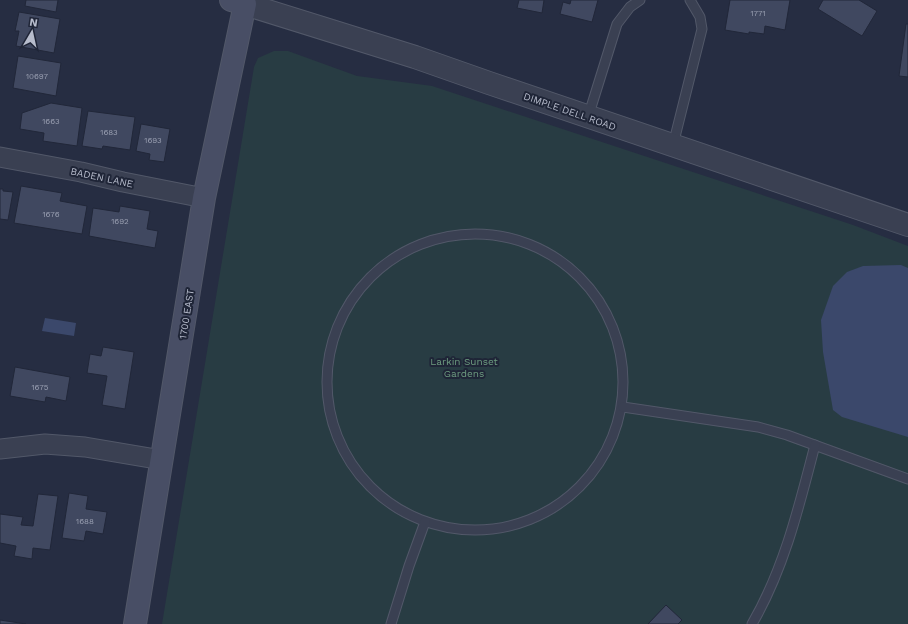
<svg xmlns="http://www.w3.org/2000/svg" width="908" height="624" font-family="'Work Sans',sans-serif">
  <rect width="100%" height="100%" fill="#262d42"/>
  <path fill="#283c43" d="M274,51H288L357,76L432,86L853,225L908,246V624H162L254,67L258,58Z"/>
  <g fill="#3b486b">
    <path d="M901,265L908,268V437L842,417L833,410L823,352L821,320L833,286L847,272L863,266Z"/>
    <path d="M45,318L76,323L74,336L42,331Z"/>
  </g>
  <g fill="#404860" stroke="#212739">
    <path d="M26,0H58L56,12L25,6Z"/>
    <path d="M519,0H544L542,13L517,8Z"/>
    <path d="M571,0H598L592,22L560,14L563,2L570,4Z"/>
    <path d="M730,0H790L785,30L765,26L764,34L749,32V34L725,30Z"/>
    <path d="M823,0H859L877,11L862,36L818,9Z"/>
    <path d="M19,12L60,19L54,53L16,46L19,31H15Z"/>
    <path d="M906,24H908V77L899,76Z"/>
    <path d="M18,56L61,63L56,96L13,88Z"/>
    <path d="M51,103L82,108L77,146L43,141L44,133L20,129L22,113Z"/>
    <path d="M88,111L135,117L130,150L103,146L102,149L82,146Z"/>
    <path d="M141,124L170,129L164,162L149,160L150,154L136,151Z"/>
    <path d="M21,186L62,193L60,201L87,206L82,234L14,223Z"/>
    <path d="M0,189H3V191L13,192L8,220L0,219Z"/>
    <path d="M120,206L150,211L147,229L158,231L155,248L89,236L93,208L119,212Z"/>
    <path d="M103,347L134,352L125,409L102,405L107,376L87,373L90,354L101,356Z"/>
    <path d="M15,367L70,377L66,401L46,397L45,402L10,396Z"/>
    <path d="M69,493L88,496L86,509L107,512L103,534L86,531L84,541L62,538Z"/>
    <path d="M38,494L58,496L50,550L33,548L32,559L14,556L16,546L0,543V514L23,517L21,525L33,526Z"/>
    <path d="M666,605L682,620L678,624H648Z"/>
    <path d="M0,620L26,624H0Z"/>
  </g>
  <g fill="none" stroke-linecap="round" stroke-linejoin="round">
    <defs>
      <g id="service">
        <path d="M588,117L617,24L630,7L640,0"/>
        <path d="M673,145L702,29L700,17L690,0"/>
        <circle cx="475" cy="382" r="148"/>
        <path d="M623,407L758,427L787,435L908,479"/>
        <path d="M391,624L409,566L425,522"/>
        <path d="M752,624C784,569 799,507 815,445"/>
      </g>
      <g id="minor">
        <path d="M0,157L81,172L123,182L204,198"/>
        <path d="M0,449L45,444L85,447L162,460"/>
      </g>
      <path id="tertiary" d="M245,4L415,57L489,83L908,225"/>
      <path id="secondary" d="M135,624L204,198L245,4L231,0"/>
    </defs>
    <use href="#service" stroke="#525869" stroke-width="11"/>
    <use href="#minor" stroke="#525869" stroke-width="21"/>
    <use href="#tertiary" stroke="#525869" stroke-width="24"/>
    <use href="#secondary" stroke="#525869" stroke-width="24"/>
    <use href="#service" stroke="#3a4052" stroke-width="9"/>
    <use href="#minor" stroke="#3a4052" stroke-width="19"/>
    <use href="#tertiary" stroke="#3a4052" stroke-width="22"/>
    <use href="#secondary" stroke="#484e65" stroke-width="22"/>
  </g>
  <g text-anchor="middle" stroke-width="4" stroke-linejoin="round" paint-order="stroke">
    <g font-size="8" fill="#999fb1">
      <text x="758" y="16">1771</text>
      <text x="37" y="79">10697</text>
      <text x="51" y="124">1663</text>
      <text x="109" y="135">1683</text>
      <text x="153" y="143">1693</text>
      <text x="51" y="217">1676</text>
      <text x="120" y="224">1692</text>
      <text x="40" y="390">1675</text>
      <text x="85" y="524">1688</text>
    </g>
    <g font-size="10" fill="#b7bccc" stroke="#1f2537">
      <text transform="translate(570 111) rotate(19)" y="4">DIMPLE DELL ROAD</text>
      <text transform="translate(102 177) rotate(12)" y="4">BADEN LANE</text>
      <text transform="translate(186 314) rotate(-81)" y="4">1700 EAST</text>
    </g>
    <g font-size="10" fill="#6e9d80" stroke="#1f2537">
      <text x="464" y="365">Larkin Sunset<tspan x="464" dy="12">Gardens</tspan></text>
    </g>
  </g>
  <g transform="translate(32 32) rotate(9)" stroke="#1f2537" stroke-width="3" paint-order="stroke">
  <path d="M0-3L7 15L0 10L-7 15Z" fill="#b7bccc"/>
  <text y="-6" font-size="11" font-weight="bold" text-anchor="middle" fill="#b7bccc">N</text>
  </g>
</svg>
